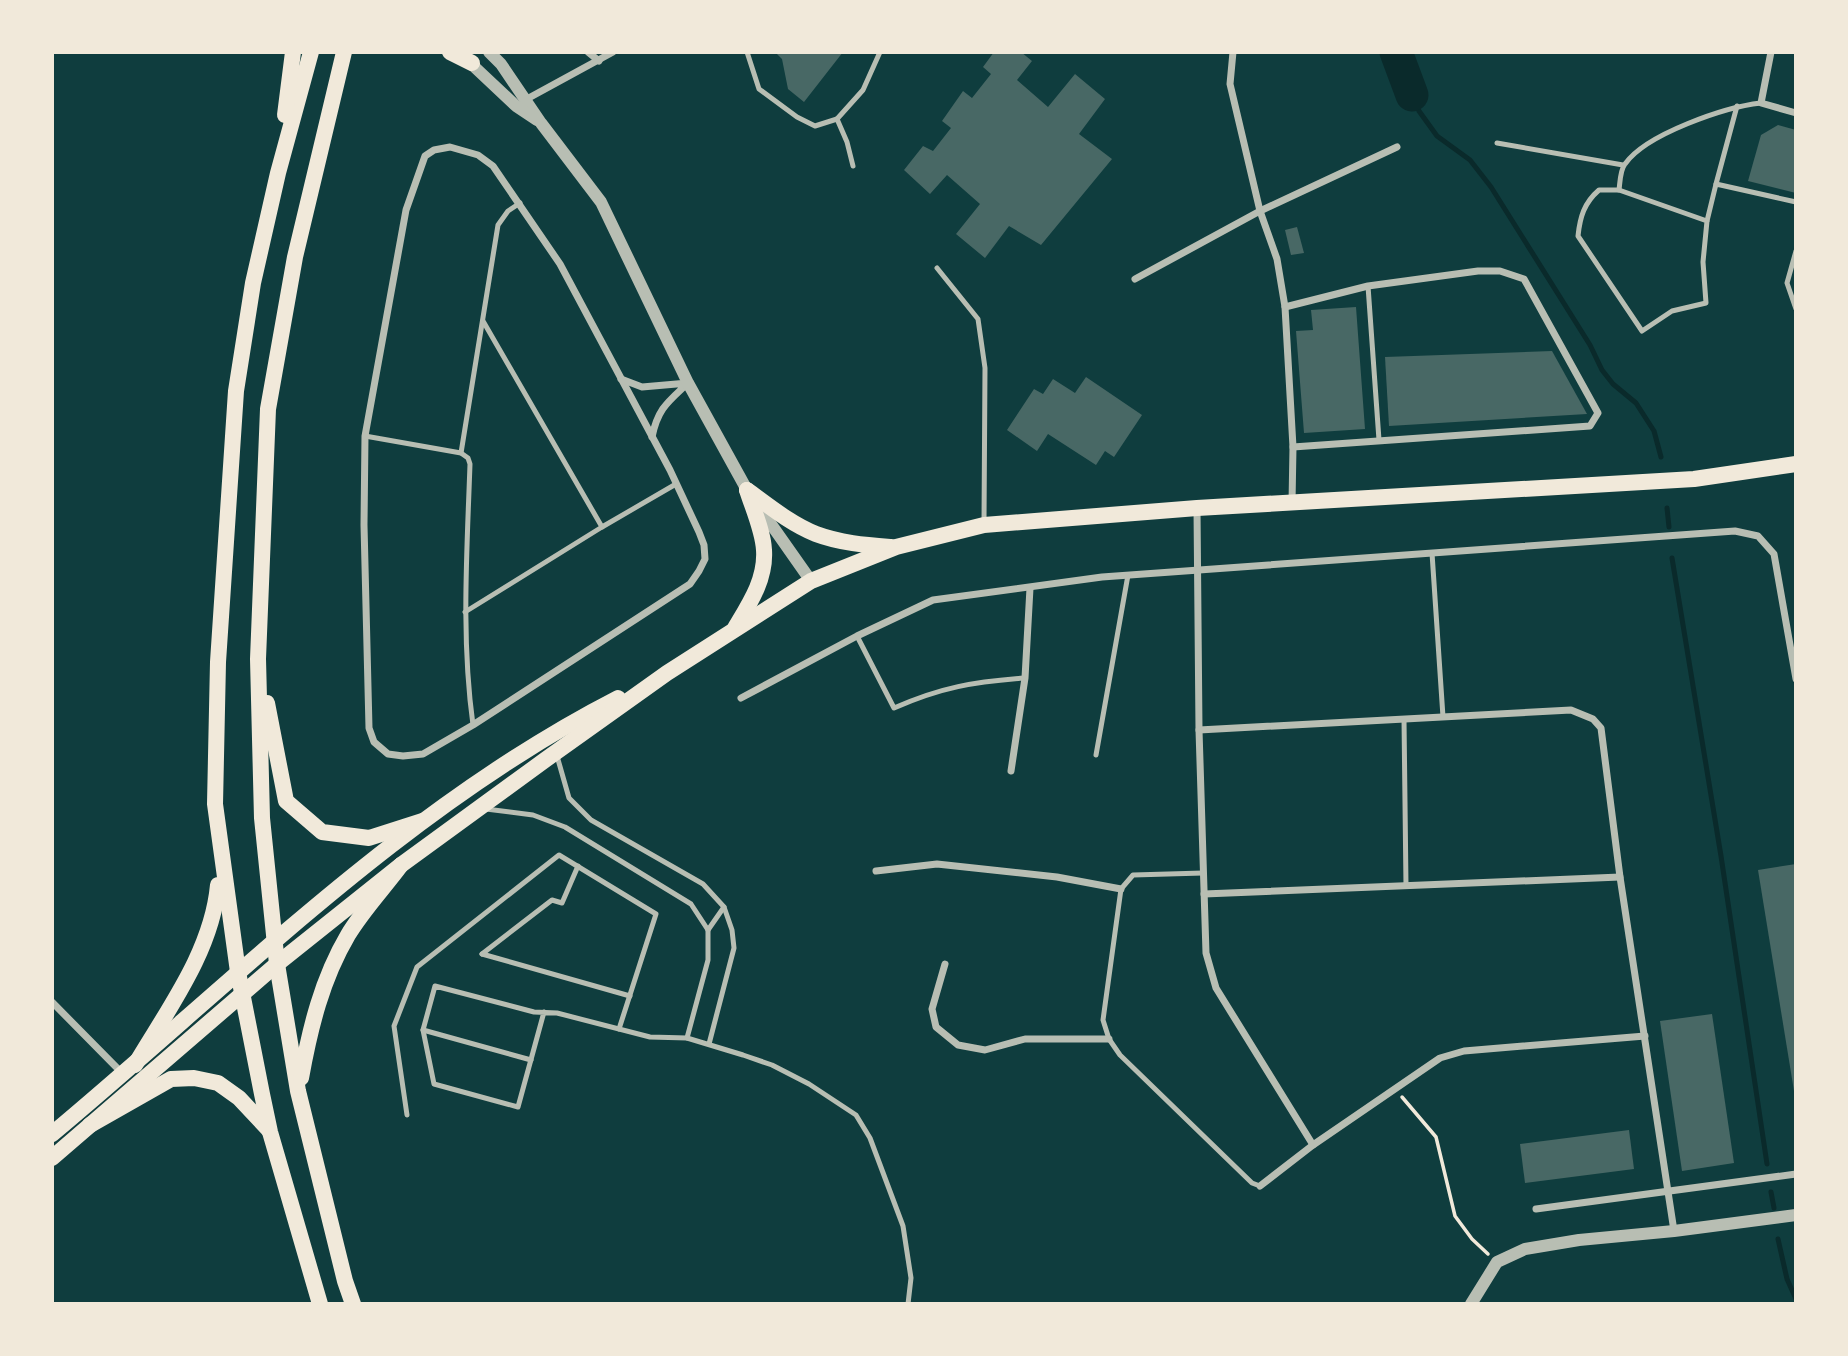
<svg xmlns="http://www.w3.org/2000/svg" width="1848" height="1356" font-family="'Crimson Pro',serif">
  <rect width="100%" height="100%" fill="#0f3d3e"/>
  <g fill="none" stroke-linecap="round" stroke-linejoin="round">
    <g stroke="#0a2a2b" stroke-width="5">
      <path d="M1412,95L1419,111L1437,136L1470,160L1491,187L1590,345L1602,370L1613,384L1636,403L1654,431L1661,457"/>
      <path d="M1667,508L1669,527"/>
      <path d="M1672,558L1721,856L1767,1164"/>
      <path d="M1771,1192L1774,1208"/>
      <path d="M1778,1239L1787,1279L1796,1299"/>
    </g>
    <path stroke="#0a2a2b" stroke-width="33" d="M1396,52L1412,95"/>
  </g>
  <g fill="#486865">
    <path d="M775,52H843L804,102L788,89L782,59Z"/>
    <path d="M994,52H1021L1032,61L1017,80L1048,107L1075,74L1105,99L1079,134L1112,159L1041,245L1009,226L985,258L956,234L980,204L947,175L930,194L904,170L923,146L933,151L951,128L942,121L963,91L972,98L991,74L983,67Z"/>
    <path d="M1778,125L1796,130V193L1748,181L1761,135Z"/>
    <path d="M1297,227L1304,253L1291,255L1285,230Z"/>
    <path d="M1356,307L1365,429L1304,433L1296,331L1313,330L1311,310Z"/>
    <path d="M1552,351L1587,414L1389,426L1385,357Z"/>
    <path d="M1086,377L1142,415L1114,457L1105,451L1096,465L1048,434L1037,451L1007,430L1034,389L1043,394L1053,379L1075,393Z"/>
    <path d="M1796,864V1091H1794L1758,870Z"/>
    <path d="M1712,1014L1734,1163L1682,1171L1660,1021Z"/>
    <path d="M1629,1130L1634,1169L1525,1183L1520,1144Z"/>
  </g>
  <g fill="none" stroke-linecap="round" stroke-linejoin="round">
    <path stroke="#f1e9da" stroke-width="3.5" d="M1402,1097L1436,1137L1455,1216L1472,1239L1488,1254"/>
    <g stroke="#b8beb3" stroke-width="5">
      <path d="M747,52L759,89L797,117L815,126L837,119"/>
      <path d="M1497,143L1623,165"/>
      <path d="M853,166L847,142L837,119L863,90L880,52"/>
      <path d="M1716,184L1737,106"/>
      <path d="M1599,190H1619L1707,221L1703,262L1706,303L1672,311L1642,331L1578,236C1580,217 1584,203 1599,190Z"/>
      <path d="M1619,190C1620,183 1620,170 1625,164C1646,134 1725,107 1761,103"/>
      <path d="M1707,221L1716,184L1796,202"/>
      <path d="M1796,251L1787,283L1796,309"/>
      <path d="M937,268L978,319L985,368L984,522"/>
      <path d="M1368,286L1379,440"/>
      <path d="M483,321L602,527"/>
      <path d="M365,436L461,453L468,458L470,464C467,551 461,638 473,725"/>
      <path d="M461,453L498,225L508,211L520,203"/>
      <path d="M1432,553L1443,717"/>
      <path d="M465,612L602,527L676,484"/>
      <path d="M857,636L894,708C942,687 973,682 1025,678"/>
      <path d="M1404,719L1406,886"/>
      <path d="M1096,755L1128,575"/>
      <path d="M557,756L569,798L591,820L703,884L724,907L732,930L734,948L709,1044"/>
      <path d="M486,809L533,815L565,827L691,904L708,930V960L687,1038"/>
      <path d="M1203,873L1133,875L1121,889L1103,1020L1109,1039L1120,1055L1252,1183L1260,1186"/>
      <path d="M708,930L724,907"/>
      <path d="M482,954L630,996"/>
      <path d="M482,954L552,900L562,903L578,866"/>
      <path d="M544,1012L518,1107L434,1084L423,1030L435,986L534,1012L557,1013L650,1037L687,1038L743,1055L772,1065L809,1084L856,1115L870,1138L903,1226L911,1278L908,1304"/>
      <path d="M423,1030L531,1060"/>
      <path d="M407,1115L394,1026L417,967L559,855L656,914L619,1029"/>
    </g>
    <g stroke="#b8beb3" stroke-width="7">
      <path d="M588,52L599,61"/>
      <path d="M1233,52L1230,84L1260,211L1277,259L1285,307L1293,447L1292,503"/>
      <path d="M1771,52L1761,103L1796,113"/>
      <path d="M525,100L613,52"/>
      <path d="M450,147L478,155L493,166L560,264L670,470L699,532L704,545L705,559L699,571L690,584L473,725L423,754L403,756L388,754L374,742L369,728L364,525L365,436L406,210L425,156L434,150Z"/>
      <path d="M1135,279L1260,211L1397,147"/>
      <path d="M1285,307L1368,286L1478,271H1500L1524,279L1598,413L1590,426L1293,447"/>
      <path d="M621,379L642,387L688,383C668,402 658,408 652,437"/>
      <path d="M1197,509L1199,730L1206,953L1216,988L1313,1145"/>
      <path d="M741,698L857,636L933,600L1102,577L1735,531L1758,536L1774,554L1796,679"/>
      <path d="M1199,730L1571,710L1593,719L1601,728L1620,877L1674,1231"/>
      <path d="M1011,771L1025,678L1030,588"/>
      <path d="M876,871L937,864L1057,877L1121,889"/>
      <path d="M1204,894L1620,877"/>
      <path d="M945,964L932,1009L936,1027L958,1045L985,1050L1025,1039H1109"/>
      <path d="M52,1002L123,1074"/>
      <path d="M1260,1186L1313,1145L1440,1058L1464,1051L1645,1036"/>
      <path d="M1536,1209L1796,1174"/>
    </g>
    <g stroke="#b8beb3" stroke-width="12">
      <path d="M489,52L501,64L541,123L601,202L688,383L747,490L811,581"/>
      <path d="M466,59L516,106L537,120"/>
      <path d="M1471,1304L1497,1262L1525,1249L1579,1240L1674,1231L1796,1215"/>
    </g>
    <g stroke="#f1e9da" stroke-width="16">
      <path d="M747,490C769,506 791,524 816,534C840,543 866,545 891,547"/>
      <path d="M735,628C750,603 766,579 764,550C763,531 753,509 747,490"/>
      <path d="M52,1134C234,982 405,807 618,698"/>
      <path d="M52,1158L277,964L401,865L545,760L667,673L811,581L896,547L984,525L1197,508L1694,479L1796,464"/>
    </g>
    <g stroke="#f1e9da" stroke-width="16">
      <path d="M311,52L278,173L253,283L236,391L218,662L215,804L238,972L262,1094L270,1132L320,1304"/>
      <path d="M344,52L295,257L268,409L258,659L262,818L277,964L298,1091L345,1281L353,1304"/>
      <path d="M450,52L472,63"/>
      <path d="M285,115L293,52"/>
      <path d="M267,703L286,801L322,832L369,838L422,821"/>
      <path d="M135,1065C168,1009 212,951 218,885"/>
      <path d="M301,1078C310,1028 322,979 348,935C363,910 384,888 401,865"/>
      <path d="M90,1125L171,1079L194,1078L218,1083L239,1098L269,1130"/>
    </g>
  </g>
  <rect width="1848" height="1356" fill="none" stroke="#f1e9da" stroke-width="108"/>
</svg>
